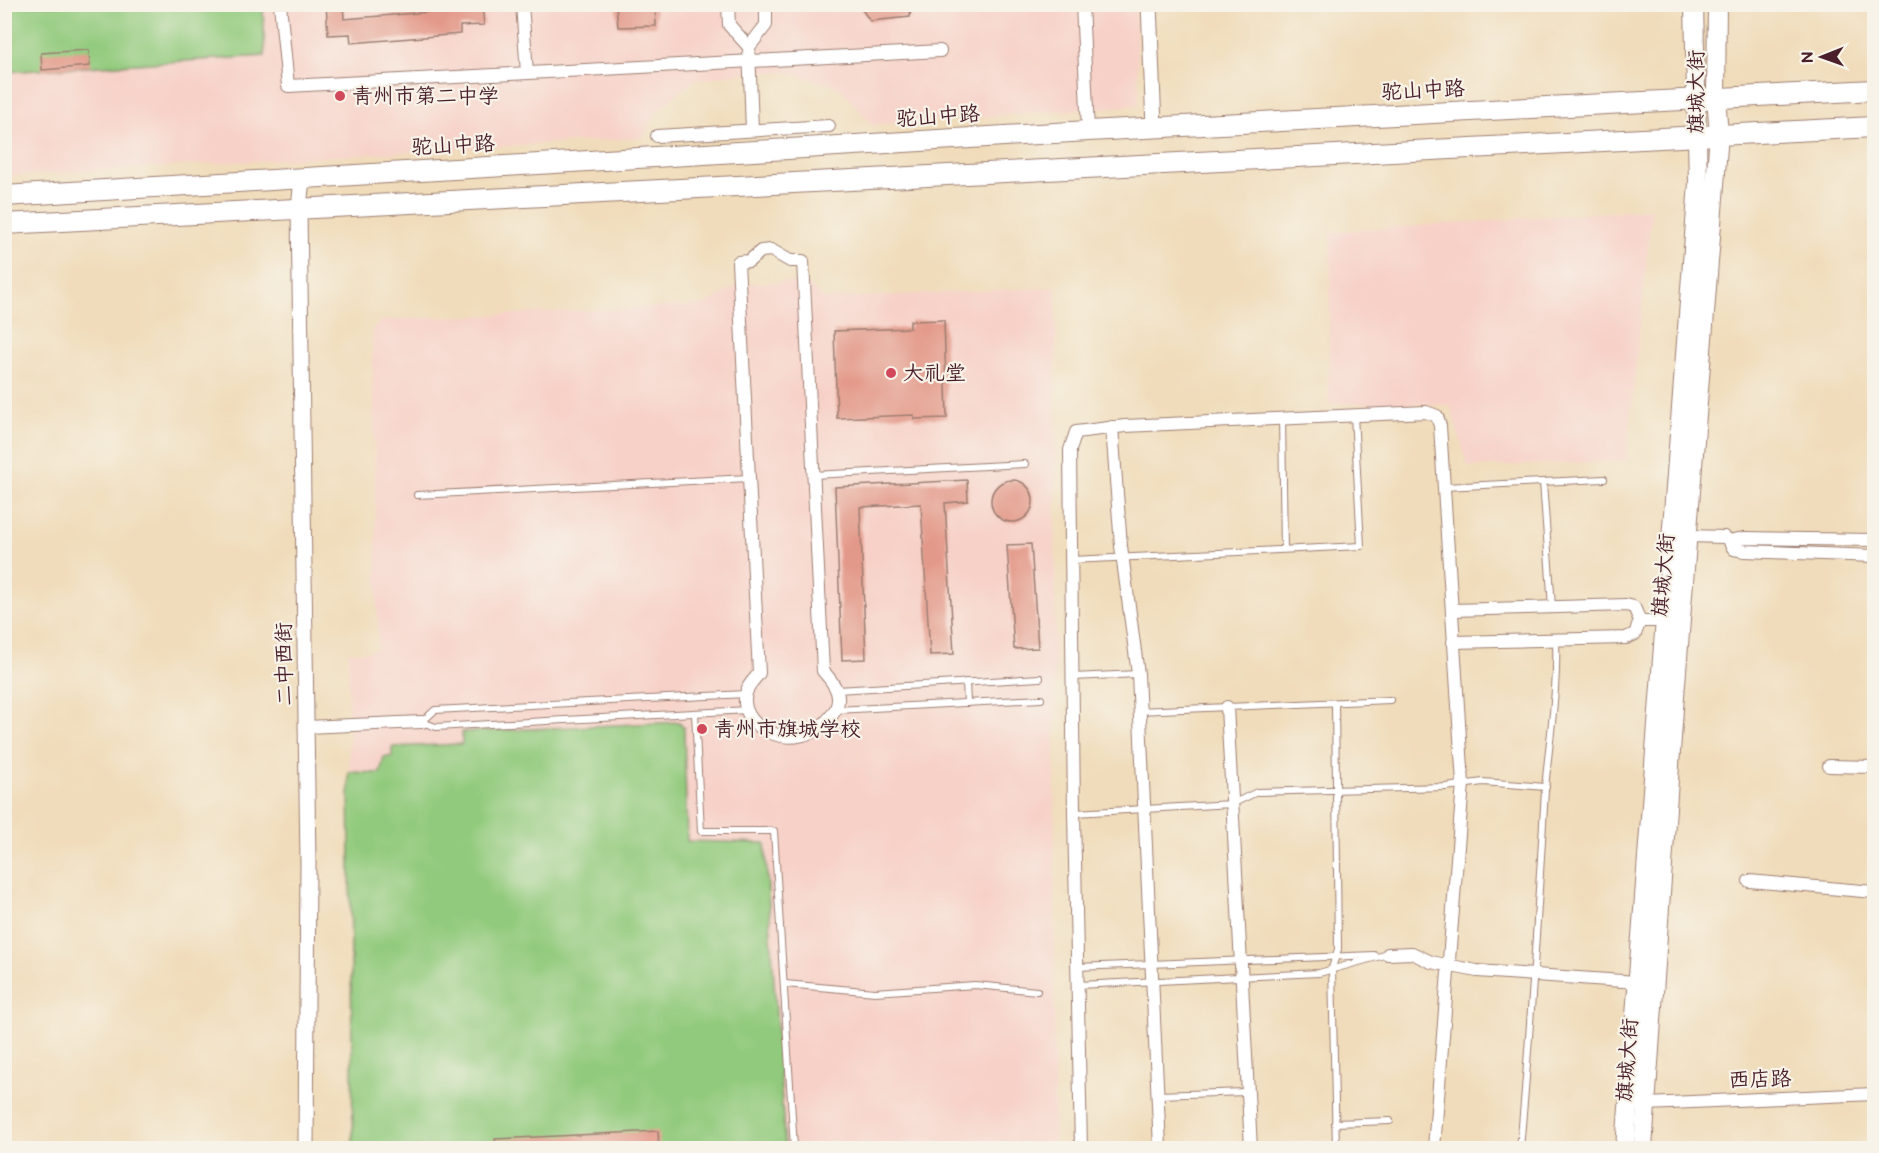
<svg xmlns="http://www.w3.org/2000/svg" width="1879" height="1153" font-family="'Balsamiq Sans','LXGW WenKai TC',sans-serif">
  <rect width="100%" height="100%" fill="#f7f3e8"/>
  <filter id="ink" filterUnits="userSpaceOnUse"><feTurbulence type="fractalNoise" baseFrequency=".0167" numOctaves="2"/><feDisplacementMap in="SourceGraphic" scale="12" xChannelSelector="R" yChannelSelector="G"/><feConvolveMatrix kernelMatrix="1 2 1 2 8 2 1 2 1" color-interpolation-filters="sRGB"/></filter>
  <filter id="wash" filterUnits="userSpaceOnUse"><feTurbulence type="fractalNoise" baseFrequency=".008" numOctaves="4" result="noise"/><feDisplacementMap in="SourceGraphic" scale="24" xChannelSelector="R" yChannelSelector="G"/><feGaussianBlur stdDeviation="1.35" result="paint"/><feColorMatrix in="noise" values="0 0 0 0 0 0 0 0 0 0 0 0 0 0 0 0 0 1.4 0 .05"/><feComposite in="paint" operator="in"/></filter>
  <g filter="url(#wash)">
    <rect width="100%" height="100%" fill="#f0dcba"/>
    <g fill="#f7d1c8">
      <path d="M5,5H1135L1139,105L872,125L839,87L786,72H751L695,80L659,109L642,138L5,176Z"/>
      <path d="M1652,209L1626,461L1468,467L1450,405L1328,403L1331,232Z"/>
      <path d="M804,281L824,299L1056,287L1054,1148H353L348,652H368L378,648L372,329L384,320L704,305L739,284Z"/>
    </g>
    <g fill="#92ca7d" stroke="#6e7454" stroke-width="1.5">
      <path d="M5,5H263L265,56L5,72Z"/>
      <path d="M679,722L684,728L687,841L765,843L785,1148H353L349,772L380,773L384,757H392V747L462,744V732Z"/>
    </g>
    <g id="blocks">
      <g fill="#e39989">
        <path d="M326,4H343L344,19L466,9V4H482L484,25L460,26V34L351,43L350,34L328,35Z"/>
        <path d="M616,4H655L656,26L618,27Z"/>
        <path d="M858,4H911L910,17L870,21Z"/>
        <path d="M89,50L90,66L42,70L41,53Z"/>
        <path d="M944,320L947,418L914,419V415L837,418L834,331L910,328V321Z"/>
        <circle cx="1012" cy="501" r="21"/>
        <path d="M967,480L968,501L945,503L954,654L930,655L921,504L860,507L866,659L842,660L835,487Z"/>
        <path d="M1031,544L1038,648L1014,649L1007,545Z"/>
        <path d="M658,1131L659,1149H496L495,1139Z"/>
      </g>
    </g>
  </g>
  <g filter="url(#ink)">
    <use href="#blocks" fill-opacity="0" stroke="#9d7e72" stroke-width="1.5"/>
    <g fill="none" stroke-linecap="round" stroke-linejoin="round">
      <defs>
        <g id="service">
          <path d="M1282,418L1284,549"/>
          <path d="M813,475L1025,464"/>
          <path d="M1543,482L1552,607"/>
          <path d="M1444,487L1604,479"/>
          <path d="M417,495L749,478"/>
          <path d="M1072,560L1361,546L1354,415"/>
          <path d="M1073,677L1138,674"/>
          <path d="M966,682L967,703"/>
          <path d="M837,690L1040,678"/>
          <path d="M746,694L435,710L422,722L436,727L748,710"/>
          <path d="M1335,703L1338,949L1332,968L1336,1148"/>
          <path d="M836,710L1041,699"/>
          <path d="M1138,711L1390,700"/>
          <path d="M695,713L701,831H774L794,1148"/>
          <path d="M1075,813L1232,804L1257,792L1446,787L1483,782L1546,787"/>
          <path d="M1077,967L1374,955"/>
          <path d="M785,984L875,992L975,985L1037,991"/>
          <path d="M1078,985L1319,973L1388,954"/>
          <path d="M1158,1095L1246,1092"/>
          <path d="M1335,1123L1390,1121"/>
          <path d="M1520,1148C1531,1029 1538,909 1545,790C1549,740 1558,691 1556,640"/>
        </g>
        <g id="minor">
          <path d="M280,4L288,86L940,51"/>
          <path d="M522,4L527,73"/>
          <path d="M728,4L729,25L749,47L752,130"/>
          <path d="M1082,4L1088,131"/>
          <path d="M749,47L766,25V4"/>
          <path d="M657,136L829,126"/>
          <path d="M771,250L790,261H803L823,671C835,684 845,698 832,715C797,761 730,725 748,688C750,683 756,678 759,673L738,262L749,261L761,251Z"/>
          <path d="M1112,427L1121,546L1138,674L1160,1148"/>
          <path d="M1689,536L1724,537L1732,542"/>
          <path d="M1874,540L1745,538L1734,540L1731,545L1734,549L1745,551L1874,556"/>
          <path d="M1453,610L1626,605L1634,607L1640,621L1635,634L1626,638L1453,642"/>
          <path d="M1640,621H1663"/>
          <path d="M1227,707L1251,1148"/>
          <path d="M306,727L422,722"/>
          <path d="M1829,766L1874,767"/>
          <path d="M1749,881L1874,892"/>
          <path d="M1388,954L1412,953L1431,962L1477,971L1637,982"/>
          <path d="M1647,1104L1874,1094"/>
          <path d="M1081,1148L1074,813L1070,450L1076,432L1125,426L1426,412L1437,416L1440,426L1463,784L1434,1148"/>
        </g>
        <g id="tertiary">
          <path d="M1149,4L1154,127"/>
          <path d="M302,178L299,209L308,864L306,1148"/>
        </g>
        <g id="secondary">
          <path d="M1625,1148L1698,183L1694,4"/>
          <path d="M1643,1148L1674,709L1719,134L1716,97L1717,4"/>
        </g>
        <g id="primary">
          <path d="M4,196L1088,131L1874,90"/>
          <path d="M4,224L1874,127"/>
        </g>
      </defs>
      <use href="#service" stroke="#9d7e72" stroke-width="8"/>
      <use href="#minor" stroke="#9d7e72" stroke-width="14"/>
      <use href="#tertiary" stroke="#9d7e72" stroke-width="17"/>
      <use href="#secondary" stroke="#9d7e72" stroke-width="20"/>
      <use href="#primary" stroke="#9d7e72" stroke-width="22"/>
      <use href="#service" stroke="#fff" stroke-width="6"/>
      <use href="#minor" stroke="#fff" stroke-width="12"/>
      <use href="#tertiary" stroke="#fff" stroke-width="15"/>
      <use href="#secondary" stroke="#fff" stroke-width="18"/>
      <use href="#primary" stroke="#fff" stroke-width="20"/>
    </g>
  </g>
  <g fill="#d1495b" stroke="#f7f3e8" stroke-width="2">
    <circle cx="340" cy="96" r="6"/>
    <circle cx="891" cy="373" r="6"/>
    <circle cx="702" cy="729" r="6"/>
  </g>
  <g text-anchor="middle" stroke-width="4.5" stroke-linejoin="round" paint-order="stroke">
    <g font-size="21" fill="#4a1f2b" stroke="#f7f3e8">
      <text transform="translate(1423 90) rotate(-3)" y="7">驼山中路</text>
      <text transform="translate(1696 92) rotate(-90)" y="7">旗城大街</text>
      <text transform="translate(938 116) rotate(-4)" y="7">驼山中路</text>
      <text transform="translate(453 145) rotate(-3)" y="7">驼山中路</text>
      <text transform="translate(1663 575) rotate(-85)" y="7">旗城大街</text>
      <text transform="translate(284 664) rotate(-91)" y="7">二中西街</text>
      <text transform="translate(1627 1060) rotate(-86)" y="7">旗城大街</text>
      <text transform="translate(1760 1079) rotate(-2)" y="7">西店路</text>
    </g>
    <g font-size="21" fill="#4a1f2b" stroke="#f7f3e8" text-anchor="start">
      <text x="352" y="103">青州市第二中学</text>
      <text x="903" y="380">大礼堂</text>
      <text x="714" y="736">青州市旗城学校</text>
    </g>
  </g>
  <rect width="1879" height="1153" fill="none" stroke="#f7f3e8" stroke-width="24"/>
  <g transform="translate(1822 57) rotate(269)" stroke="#f7f3e8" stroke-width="4.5" paint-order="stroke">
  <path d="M0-4.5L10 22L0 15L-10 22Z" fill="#4a1f2b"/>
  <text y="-9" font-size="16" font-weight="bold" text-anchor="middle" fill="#4a1f2b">N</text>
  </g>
</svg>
